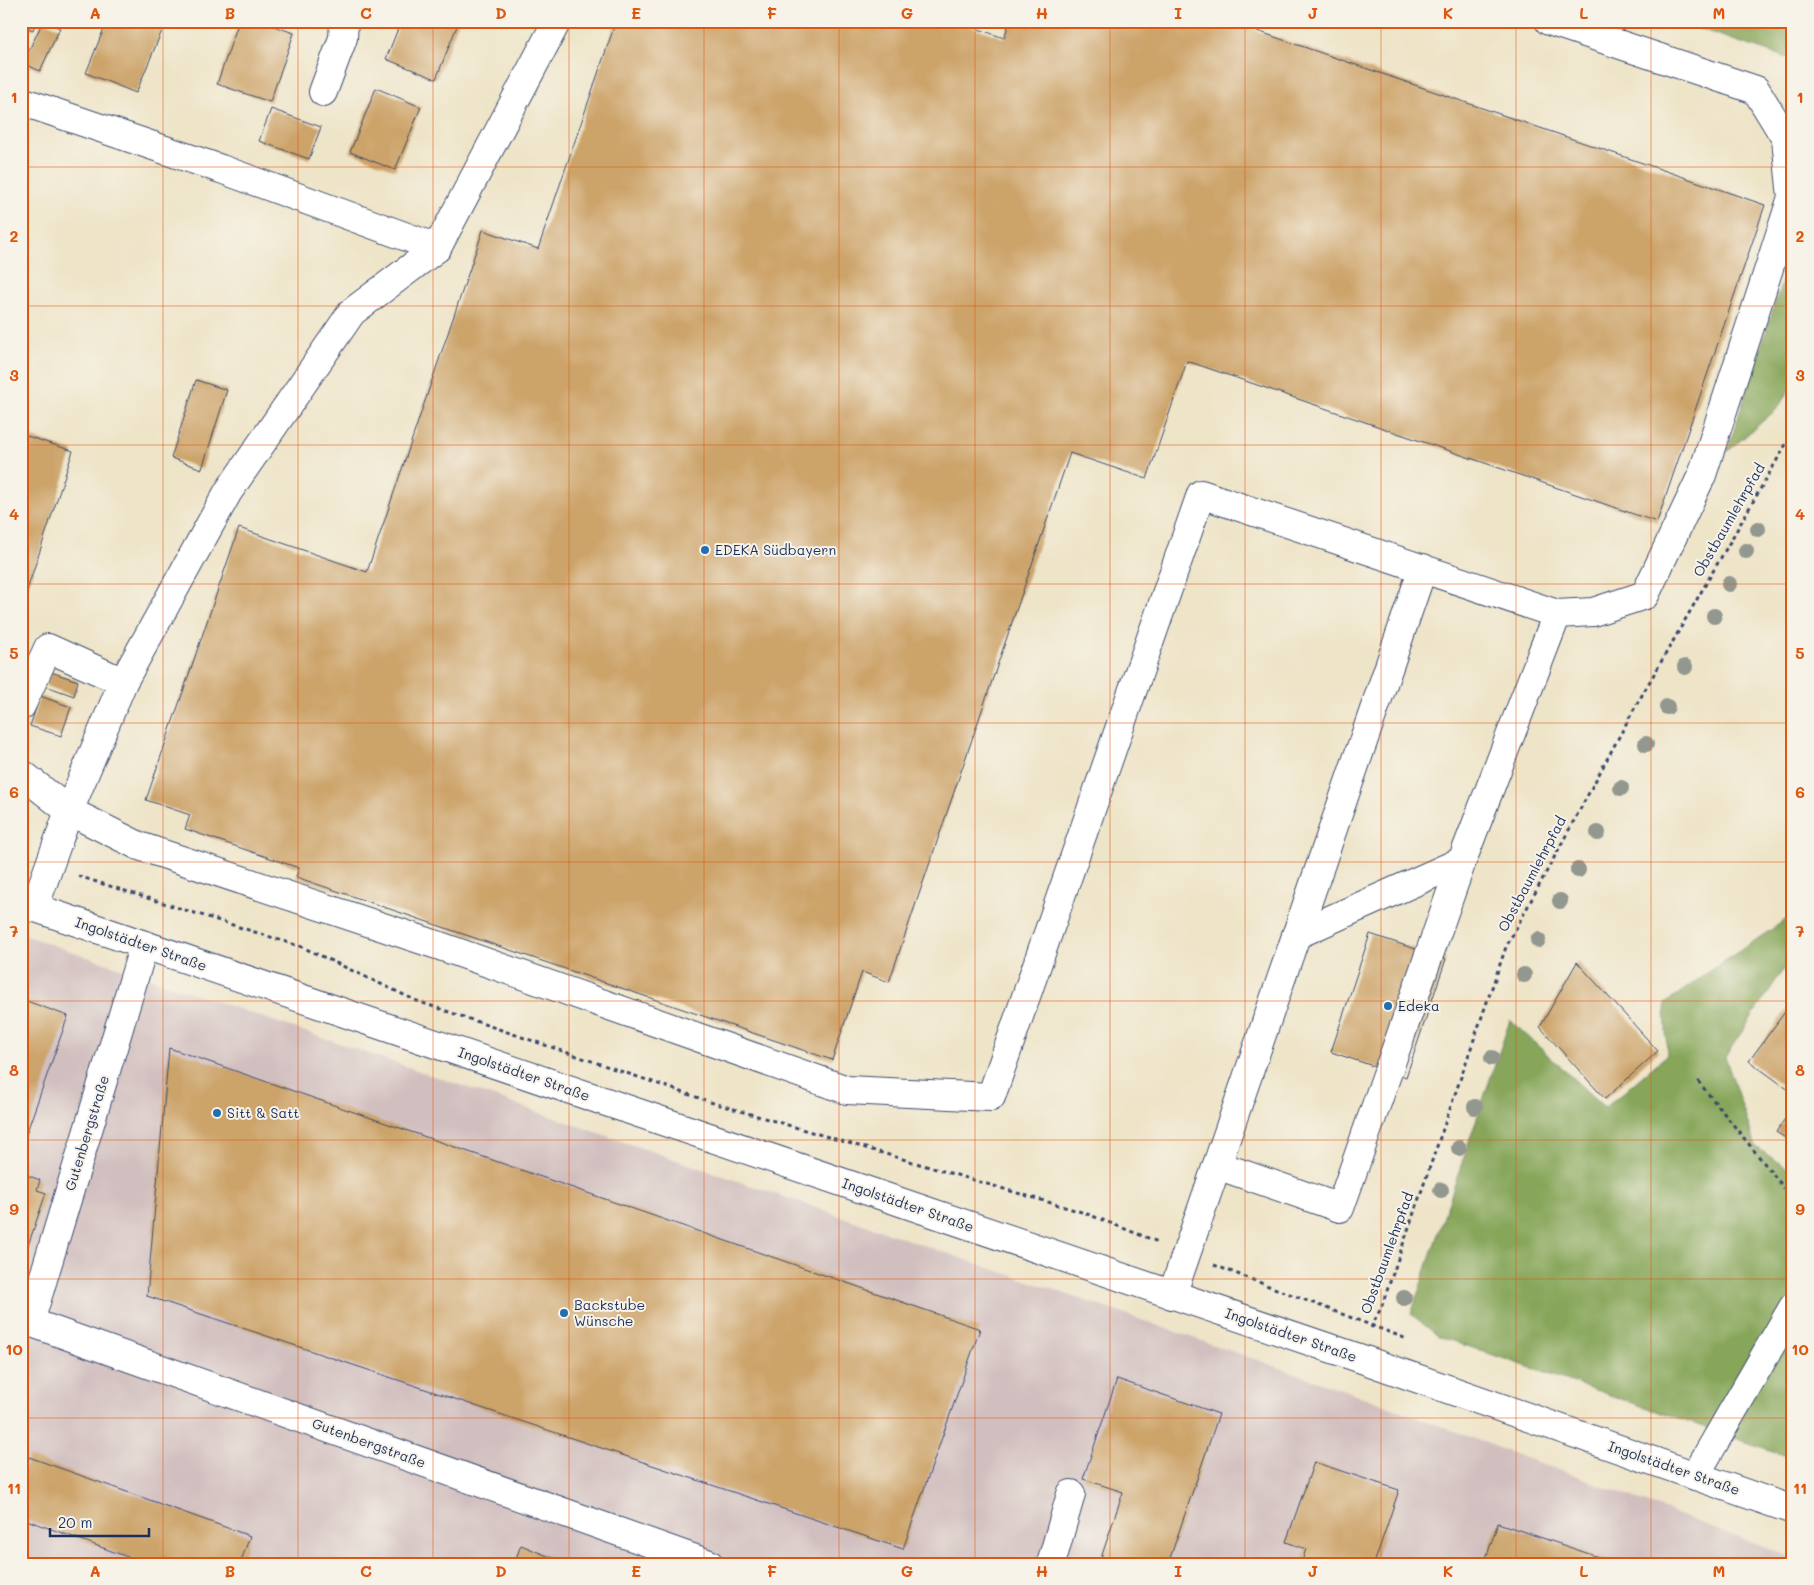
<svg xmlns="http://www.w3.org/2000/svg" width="1814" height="1585" font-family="Mali,sans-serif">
  <rect width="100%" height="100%" fill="#f7f3e8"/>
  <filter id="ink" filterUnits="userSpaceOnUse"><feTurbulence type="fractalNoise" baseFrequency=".02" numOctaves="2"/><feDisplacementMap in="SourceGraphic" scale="10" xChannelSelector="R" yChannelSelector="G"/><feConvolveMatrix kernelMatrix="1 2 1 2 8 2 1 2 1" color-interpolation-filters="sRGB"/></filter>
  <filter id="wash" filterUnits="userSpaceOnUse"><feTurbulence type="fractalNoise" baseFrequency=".0096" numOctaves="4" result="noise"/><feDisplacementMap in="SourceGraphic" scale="20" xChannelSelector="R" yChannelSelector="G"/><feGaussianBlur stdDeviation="1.12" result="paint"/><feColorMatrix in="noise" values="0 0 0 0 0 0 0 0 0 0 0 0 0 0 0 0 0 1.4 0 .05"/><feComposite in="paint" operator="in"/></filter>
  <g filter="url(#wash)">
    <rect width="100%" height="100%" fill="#eee4c8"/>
    <path fill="#d1bfbf" d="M21,934L1347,1391L1793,1558V1564H21Z"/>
    <g fill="#87a65a" stroke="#516a5c">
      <path d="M1676,21H1793V60Z"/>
      <path d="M1793,248V383L1778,408L1727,452Z"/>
      <path d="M1793,915V955L1725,1057L1756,1147L1793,1172V1458L1438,1336L1411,1314L1510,1020L1605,1108L1667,1055L1665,1004L1708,972Z"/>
    </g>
    <g id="blocks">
      <g fill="#cca369">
        <path d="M21,21H36L33,30L21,25Z"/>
        <path d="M43,21L60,28L40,71L23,63Z"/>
        <path d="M107,21H166L136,93L86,73Z"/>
        <path d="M239,21H259L294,33L270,102L217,84Z"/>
        <path d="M401,21H459L436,79L386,59Z"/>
        <path d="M616,21H956L1004,38L1010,21H1228L1765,205L1657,522L1187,361L1147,479L1070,453L889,982L862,972L832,1060L296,877L299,868L185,829L190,815L146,800L239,528L367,572L483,230L538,249Z"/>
        <path d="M376,88L421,107L395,170L350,152Z"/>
        <path d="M271,109L321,127L309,159L259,141Z"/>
        <path d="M196,380L227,390L202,469L171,458Z"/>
        <path d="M21,434L73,451L22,605H21Z"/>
        <path d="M51,672L78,681L74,696L46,686Z"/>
        <path d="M40,696L71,707L61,736L30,726Z"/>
        <path d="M1370,934L1446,959L1406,1077L1331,1052Z"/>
        <path d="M1577,962L1658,1051L1605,1099L1540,1027Z"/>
        <path d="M21,999L68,1016L25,1137L21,1136Z"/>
        <path d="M1793,1001V1093L1749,1061Z"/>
        <path d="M169,1048L980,1329L903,1549L147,1296Z"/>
        <path d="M1793,1107V1143L1776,1132Z"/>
        <path d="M21,1173L40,1180L37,1190L46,1193L22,1263Z"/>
        <path d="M1117,1379L1219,1414L1168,1564H1099L1123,1492L1083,1479Z"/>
        <path d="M29,1457L250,1536L240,1564H147L21,1518V1479Z"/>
        <path d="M1314,1462L1399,1490L1374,1564H1301L1306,1549L1286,1542Z"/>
        <path d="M1498,1523L1616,1563V1564H1484Z"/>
        <path d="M521,1545L567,1564H514Z"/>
      </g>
    </g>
  </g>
  <g filter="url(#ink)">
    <use href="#blocks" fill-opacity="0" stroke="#3b4a6e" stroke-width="1"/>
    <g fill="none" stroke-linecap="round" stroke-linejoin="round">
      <defs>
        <g id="minor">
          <path d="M323,92L343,38L344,21"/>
          <path d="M21,101L221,169L437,248"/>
          <path d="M21,706L48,648L123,682"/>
          <path d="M21,773L69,811L139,846L440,946L847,1090L991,1097L1201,494L1557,614L1593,612L1645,595L1702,475L1792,197L1786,139L1756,90L1549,21"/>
          <path d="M21,903L1359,1358L1793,1510"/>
          <path d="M34,908L69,811L123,682L228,492L352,312L437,248L557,21"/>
          <path d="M1296,935L1462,861"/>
          <path d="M1217,1165L1340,1208L1462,861L1557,614"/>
          <path d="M1172,1295L1423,568"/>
          <path d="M21,1319L709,1564"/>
          <path d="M30,1322L144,945"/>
          <path d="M1695,1476L1793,1307"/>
          <path d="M1051,1564L1071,1494"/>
        </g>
      </defs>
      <use href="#minor" stroke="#3b4a6e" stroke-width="30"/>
      <g stroke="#3b4a6e" stroke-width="3" stroke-dasharray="4 4" stroke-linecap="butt">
        <path d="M78,876L302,947L417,1001L705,1100"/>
        <path d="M1698,1081L1793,1199"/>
        <path d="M710,1102L1085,1213L1158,1242"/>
        <path d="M1214,1265L1407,1339"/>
        <path d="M1371,1328L1381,1308L1506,947L1634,709L1793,432"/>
      </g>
      <use href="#minor" stroke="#fff" stroke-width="28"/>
    </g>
    <g fill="#92988f">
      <circle cx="1758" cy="529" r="8"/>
      <circle cx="1746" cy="551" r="8"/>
      <circle cx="1729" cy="584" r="8"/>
      <circle cx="1714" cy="616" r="8"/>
      <circle cx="1685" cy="667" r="8"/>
      <circle cx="1667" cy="707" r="8"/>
      <circle cx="1646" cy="744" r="8"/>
      <circle cx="1621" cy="788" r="8"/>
      <circle cx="1598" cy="833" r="8"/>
      <circle cx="1578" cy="870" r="8"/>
      <circle cx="1560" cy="901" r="8"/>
      <circle cx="1538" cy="940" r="8"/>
      <circle cx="1524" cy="975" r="8"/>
      <circle cx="1492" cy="1058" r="8"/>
      <circle cx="1475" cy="1107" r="8"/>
      <circle cx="1459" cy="1148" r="8"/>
      <circle cx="1441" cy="1190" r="8"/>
      <circle cx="1404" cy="1298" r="8"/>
    </g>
  </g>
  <path fill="none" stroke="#de5710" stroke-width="1" stroke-opacity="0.55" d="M163,21V1564M298,21V1564M433,21V1564M569,21V1564M704,21V1564M839,21V1564M975,21V1564M1110,21V1564M1245,21V1564M1381,21V1564M1516,21V1564M1651,21V1564M21,167H1793M21,306H1793M21,445H1793M21,584H1793M21,723H1793M21,862H1793M21,1001H1793M21,1140H1793M21,1279H1793M21,1418H1793"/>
  <g fill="#1f6fb2" stroke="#f7f3e8" stroke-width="2">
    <circle cx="705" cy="550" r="5"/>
    <circle cx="1388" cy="1006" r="5"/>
    <circle cx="217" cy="1113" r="5"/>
    <circle cx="564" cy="1313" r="5"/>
  </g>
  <g text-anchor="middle" stroke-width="4" stroke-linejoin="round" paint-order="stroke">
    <g font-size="14" fill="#1b2f5e" stroke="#f7f3e8">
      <text transform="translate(1729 520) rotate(-60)" y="5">Obstbaumlehrpfad</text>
      <text transform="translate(1532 874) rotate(-62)" y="5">Obstbaumlehrpfad</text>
      <text transform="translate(141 944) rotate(19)" y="5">Ingolstädter Straße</text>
      <text transform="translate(524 1074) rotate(19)" y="5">Ingolstädter Straße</text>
      <text transform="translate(87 1133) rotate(-73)" y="5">Gutenbergstraße</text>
      <text transform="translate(908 1205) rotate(19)" y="5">Ingolstädter Straße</text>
      <text transform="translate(1387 1253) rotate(-70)" y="5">Obstbaumlehrpfad</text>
      <text transform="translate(1291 1335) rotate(19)" y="5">Ingolstädter Straße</text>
      <text transform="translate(369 1443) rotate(20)" y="5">Gutenbergstraße</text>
      <text transform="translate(1674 1468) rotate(19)" y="5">Ingolstädter Straße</text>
    </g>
    <g font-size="14" fill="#1b2f5e" stroke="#f7f3e8" text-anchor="start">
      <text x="715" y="555">EDEKA Südbayern</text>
      <text x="1398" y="1011">Edeka</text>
      <text x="227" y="1118">Sitt &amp; Satt</text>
      <text x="574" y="1310">Backstube<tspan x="574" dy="16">Wünsche</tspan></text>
    </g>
  </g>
  <rect width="1814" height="1585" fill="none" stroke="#f7f3e8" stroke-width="55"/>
  <path d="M50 1528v8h99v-8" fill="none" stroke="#1b2f5e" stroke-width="2.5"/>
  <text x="58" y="1528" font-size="15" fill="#1b2f5e" stroke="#f7f3e8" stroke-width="4" paint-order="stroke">20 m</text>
  <rect x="28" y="28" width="1758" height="1530" fill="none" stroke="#de5710" stroke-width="2"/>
  <g font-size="16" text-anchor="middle" font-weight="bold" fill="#de5710">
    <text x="95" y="19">A</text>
    <text x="230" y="19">B</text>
    <text x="366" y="19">C</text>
    <text x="501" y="19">D</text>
    <text x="636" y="19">E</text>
    <text x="772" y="19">F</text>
    <text x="907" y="19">G</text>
    <text x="1042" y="19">H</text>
    <text x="1178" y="19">I</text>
    <text x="1313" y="19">J</text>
    <text x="1448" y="19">K</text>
    <text x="1584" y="19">L</text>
    <text x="1719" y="19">M</text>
    <text x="14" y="103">1</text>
    <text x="1800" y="103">1</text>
    <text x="14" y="242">2</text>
    <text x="1800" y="242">2</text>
    <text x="14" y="381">3</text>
    <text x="1800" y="381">3</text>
    <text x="14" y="520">4</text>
    <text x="1800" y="520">4</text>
    <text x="14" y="659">5</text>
    <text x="1800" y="659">5</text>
    <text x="14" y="798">6</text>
    <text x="1800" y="798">6</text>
    <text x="14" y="937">7</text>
    <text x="1800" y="937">7</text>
    <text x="14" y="1076">8</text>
    <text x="1800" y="1076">8</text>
    <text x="14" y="1215">9</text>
    <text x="1800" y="1215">9</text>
    <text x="14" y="1355">10</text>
    <text x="1800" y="1355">10</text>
    <text x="14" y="1494">11</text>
    <text x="1800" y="1494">11</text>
    <text x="95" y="1577">A</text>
    <text x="230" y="1577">B</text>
    <text x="366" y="1577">C</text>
    <text x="501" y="1577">D</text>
    <text x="636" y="1577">E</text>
    <text x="772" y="1577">F</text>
    <text x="907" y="1577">G</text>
    <text x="1042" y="1577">H</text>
    <text x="1178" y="1577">I</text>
    <text x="1313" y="1577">J</text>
    <text x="1448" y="1577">K</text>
    <text x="1584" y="1577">L</text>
    <text x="1719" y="1577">M</text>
  </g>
</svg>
